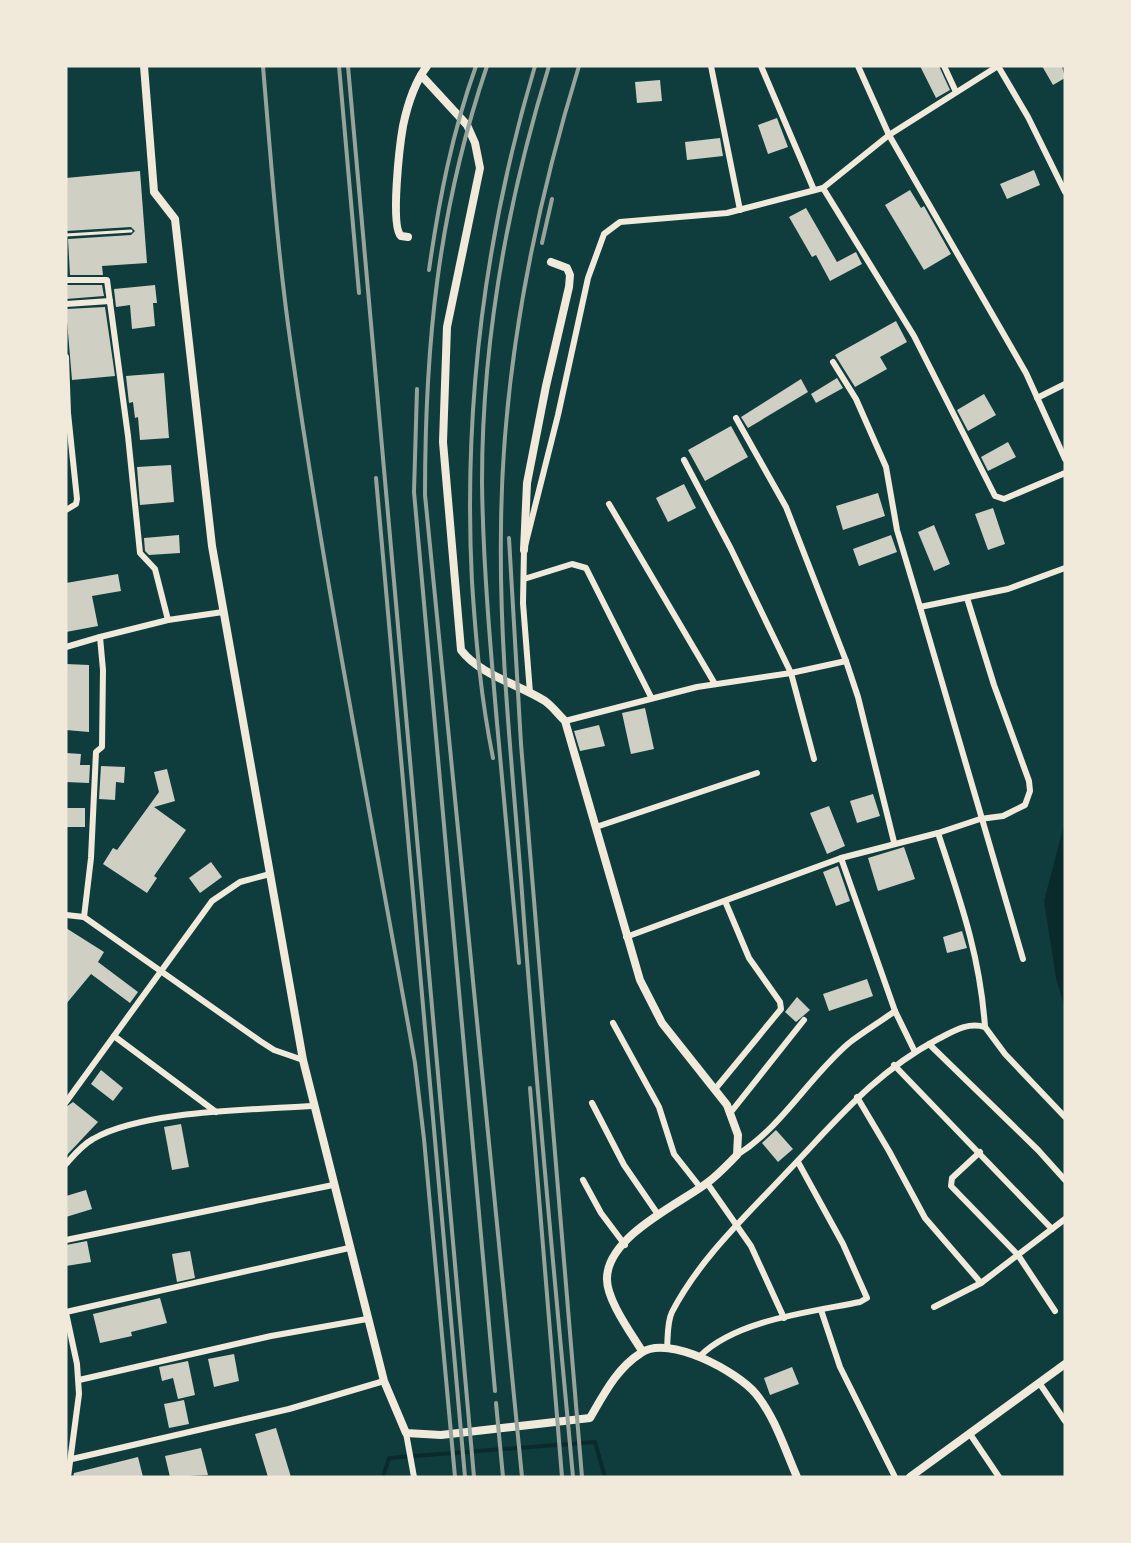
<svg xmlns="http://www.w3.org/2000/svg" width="1131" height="1543" font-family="Montserrat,sans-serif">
  <rect width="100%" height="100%" fill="#0f3d3e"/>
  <path fill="#0a2a2b" d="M1065,821V1008L1056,978L1044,901Z"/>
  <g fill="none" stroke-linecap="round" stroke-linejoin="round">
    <path stroke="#0a2a2b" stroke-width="4" d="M383,1477L389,1458L595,1442L605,1477"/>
  </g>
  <g fill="#cfcfc3">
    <path d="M920,66H939L950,90L936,98Z"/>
    <path d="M1042,66H1062L1065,78L1053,85Z"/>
    <path d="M660,80L662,101L637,103L635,82Z"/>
    <path d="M777,118L788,147L768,154L758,125Z"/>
    <path d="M720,138L723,156L687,160L685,142Z"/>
    <path d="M1034,170L1040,185L1007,199L1000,184Z"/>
    <path d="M140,171L147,263L102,266L103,275H70L68,239L131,235L135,231L131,227L66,231V178Z"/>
    <path d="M910,190L921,208L924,206L951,254L924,270L885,205Z"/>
    <path d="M806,208L837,262L856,252L862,264L830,281L816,255L812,257L789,217Z"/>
    <path d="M66,285H102L104,296L66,299Z"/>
    <path d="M155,285L157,303H153L155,326L132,329L130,305L116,307L114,289Z"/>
    <path d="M105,307L115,376L72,380L66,309Z"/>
    <path d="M896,321L907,342L880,357L887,369L855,387L835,355Z"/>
    <path d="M164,373L169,438L140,440L138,417L135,418L133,402L129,403L126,376Z"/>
    <path d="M837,378L843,388L816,403L811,394Z"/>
    <path d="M801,379L808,392L748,428L741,417Z"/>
    <path d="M984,394L996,415L968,431L957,410Z"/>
    <path d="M731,426L748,457L705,481L688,450Z"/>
    <path d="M1008,442L1016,457L988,471L981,457Z"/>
    <path d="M171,465L174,502L140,505L137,467Z"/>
    <path d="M684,484L696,508L668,522L656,498Z"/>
    <path d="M878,493L885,516L843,530L836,506Z"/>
    <path d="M993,508L1005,544L988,550L975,514Z"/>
    <path d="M934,525L950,564L934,571L918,532Z"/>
    <path d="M179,535L180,553L149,555L145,551L144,538Z"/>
    <path d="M891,535L897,552L859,566L853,549Z"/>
    <path d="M118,574L121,591L92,596L98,626L66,632V583Z"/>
    <path d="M66,664L89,665V732L66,730Z"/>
    <path d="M645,708L654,749L631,754L622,713Z"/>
    <path d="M599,725L605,746L580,751L574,731Z"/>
    <path d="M66,753L81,754L80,765H90L89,783L66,782Z"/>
    <path d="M101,766L125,767L124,783L116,782L115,800L99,799Z"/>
    <path d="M167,769L175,801L154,807L186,830L154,876L157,878L147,893L103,864L113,848L117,850L159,792L154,772Z"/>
    <path d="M873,794L880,816L857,823L850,801Z"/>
    <path d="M829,806L845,846L827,854L810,813Z"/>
    <rect x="66" y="808" width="19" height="19"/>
    <path d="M904,847L915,879L878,891L868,858Z"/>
    <path d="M211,862L222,877L200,893L189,878Z"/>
    <path d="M838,866L850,901L836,906L823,872Z"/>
    <path d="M66,928L104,952L98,962L138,992L130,1003L91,974L66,1004Z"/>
    <path d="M962,931L967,948L947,953L943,937Z"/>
    <path d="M867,979L873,996L829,1011L823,994Z"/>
    <path d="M797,997L810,1010L796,1022L785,1012Z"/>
    <path d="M101,1070L123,1088L113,1101L91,1084Z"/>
    <path d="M73,1102L98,1122L66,1156V1107Z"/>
    <path d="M181,1124L189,1167L172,1170L164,1127Z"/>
    <path d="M776,1130L793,1149L778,1162L762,1143Z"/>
    <path d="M86,1190L92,1209L66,1217V1196Z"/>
    <path d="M87,1241L91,1262L66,1266V1245Z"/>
    <path d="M190,1251L195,1278L177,1282L172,1254Z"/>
    <path d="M160,1298L167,1323L131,1332L132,1336L100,1343L93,1314Z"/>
    <path d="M234,1354L239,1381L214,1387L208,1359Z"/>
    <path d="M188,1361L195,1395L178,1399L173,1378L162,1381L159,1367Z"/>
    <path d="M792,1367L799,1384L770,1395L764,1378Z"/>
    <path d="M184,1400L189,1424L169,1428L164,1404Z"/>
    <path d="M276,1428L291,1477H268L255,1434Z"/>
    <path d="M201,1448L208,1475L170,1477L165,1456Z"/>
    <path d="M138,1457L143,1477H73L74,1473Z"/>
  </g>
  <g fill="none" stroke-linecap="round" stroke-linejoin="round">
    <path stroke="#f1e9da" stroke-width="3" d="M66,235L131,231"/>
    <g stroke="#f1e9da" stroke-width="6">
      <path d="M711,66L740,210"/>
      <path d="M761,66L814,190"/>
      <path d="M858,66L889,135L1026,373L1065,459"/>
      <path d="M944,66L956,92"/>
      <path d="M998,66L1028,117L1065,192"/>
      <path d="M823,188L914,336L995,496L1004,499L1065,473"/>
      <path d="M66,280H107L128,436L140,553L155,569L168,620"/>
      <path d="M66,304L110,301"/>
      <path d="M66,357L68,413L77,499L76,504L66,510"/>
      <path d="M833,362L856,399L886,467L897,530L920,607L1023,959"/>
      <path d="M1037,398L1065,384"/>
      <path d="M736,418L786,507L846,661L858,697L894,842"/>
      <path d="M684,460L731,549L791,673L814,759"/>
      <path d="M609,504L715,684"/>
      <path d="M524,579L572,564L586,568L651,697"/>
      <path d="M920,607L1008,589L1065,568"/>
      <path d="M66,647L100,637"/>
      <path d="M530,693L523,603L524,550L558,415L588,278L604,234L620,222L727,213L823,188L889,135L998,66"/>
      <path d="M565,721L697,687L791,673L846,661"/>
      <path d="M596,827L757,773"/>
      <path d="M938,833C960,900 980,955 985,1027"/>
      <path d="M841,858L895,1011L915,1052"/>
      <path d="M66,915L84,917L260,1041L274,1050L303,1060"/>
      <path d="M84,917L91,858L96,752L102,747L103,670L100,637L168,620L223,612"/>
      <path d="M626,937L841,858L938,833L980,819L1003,816L1025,805L1030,791L1029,781L994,685L967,598"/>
      <path d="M613,1023L659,1107L674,1154L700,1187"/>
      <path d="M114,1036L216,1112"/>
      <path d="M929,1044L1038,1150L1065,1180"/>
      <path d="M894,1065L1052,1229"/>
      <path d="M716,1088L781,1009L780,1002L749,958L725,901"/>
      <path d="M857,1097L889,1151L925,1218L981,1283"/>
      <path d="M66,1102L212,901L240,882L270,874"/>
      <path d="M592,1103L624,1165L657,1213"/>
      <path d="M731,1112L804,1020"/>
      <path d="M980,1152L952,1178L951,1186L1018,1255L1055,1311"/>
      <path d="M737,1155C783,1126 808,1078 849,1043C863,1032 880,1022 895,1011"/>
      <path d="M66,1164C74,1155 82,1145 93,1139C143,1110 254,1110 313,1106"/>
      <path d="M583,1180L601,1213L625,1245"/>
      <path d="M707,1183L751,1246L784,1318"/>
      <path d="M66,1240L333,1185"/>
      <path d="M934,1307L981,1283L1065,1219"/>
      <path d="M821,1310L840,1367L895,1477"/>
      <path d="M66,1312L349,1248"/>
      <path d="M66,1313L77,1364L79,1394L68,1477"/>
      <path d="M667,1348C668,1337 667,1322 672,1312C700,1258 747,1215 788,1171C837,1120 874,1073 938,1039C954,1031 967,1022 985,1027L1005,1054L1065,1117"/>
      <path d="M700,1356C736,1320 810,1312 860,1302L867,1298L843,1244L798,1162"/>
      <path d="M79,1380L271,1336L367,1319"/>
      <path d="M1040,1384L1065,1421"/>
      <path d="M406,1433L414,1477"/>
      <path d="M970,1434L999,1477"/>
      <path d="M72,1459L289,1409L384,1381"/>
    </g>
    <g stroke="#f1e9da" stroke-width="8">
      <path d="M421,75L467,125L475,143L480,168L447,327L443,442L461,650C480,675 518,684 545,701C552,706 558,714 565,721L640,980L662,1023L727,1105L738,1135L737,1155C728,1164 718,1175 707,1183C679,1204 608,1236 607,1278C606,1299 631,1333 642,1351"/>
      <path d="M408,237L401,236C390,226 400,143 403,126C407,107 415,82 427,66"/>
      <path d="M524,550L527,483L546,386L569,287L570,275L567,268L551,262"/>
    </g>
    <g stroke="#f1e9da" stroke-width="8">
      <path d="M144,66L154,192L175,219L212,546L303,1060L384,1381L406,1433L441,1435L590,1418C604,1394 617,1368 641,1353C669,1334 738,1372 756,1394C775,1417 785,1450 797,1477"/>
      <path d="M910,1477L1065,1364"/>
    </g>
    <g stroke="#97a49c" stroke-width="4">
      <path d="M263,66C271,162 278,258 292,353C326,591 373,826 415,1063L424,1139L455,1477"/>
      <path d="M339,66L359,293"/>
      <path d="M348,66L474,1477"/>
      <path d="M487,66C438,211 425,343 425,495L522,1477"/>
      <path d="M542,243L552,199"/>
      <path d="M429,270C439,200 452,133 476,66"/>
      <path d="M417,389L414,492L495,1391"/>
      <path d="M376,478L465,1477"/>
      <path d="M509,538L521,744L582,1477"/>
      <path d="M493,758C481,699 476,642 472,582C463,407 485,234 535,66"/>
      <path d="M519,963C511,883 504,803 497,723C490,643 483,562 482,482C482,342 508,199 549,66"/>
      <path d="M530,1088L562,1477"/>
      <path d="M496,1403L503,1477"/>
      <path d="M573,1477C555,1282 536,1088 522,893C513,772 499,651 501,529C502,372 533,216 579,66"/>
    </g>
  </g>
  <rect width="1131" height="1543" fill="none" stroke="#f1e9da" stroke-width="135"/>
</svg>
